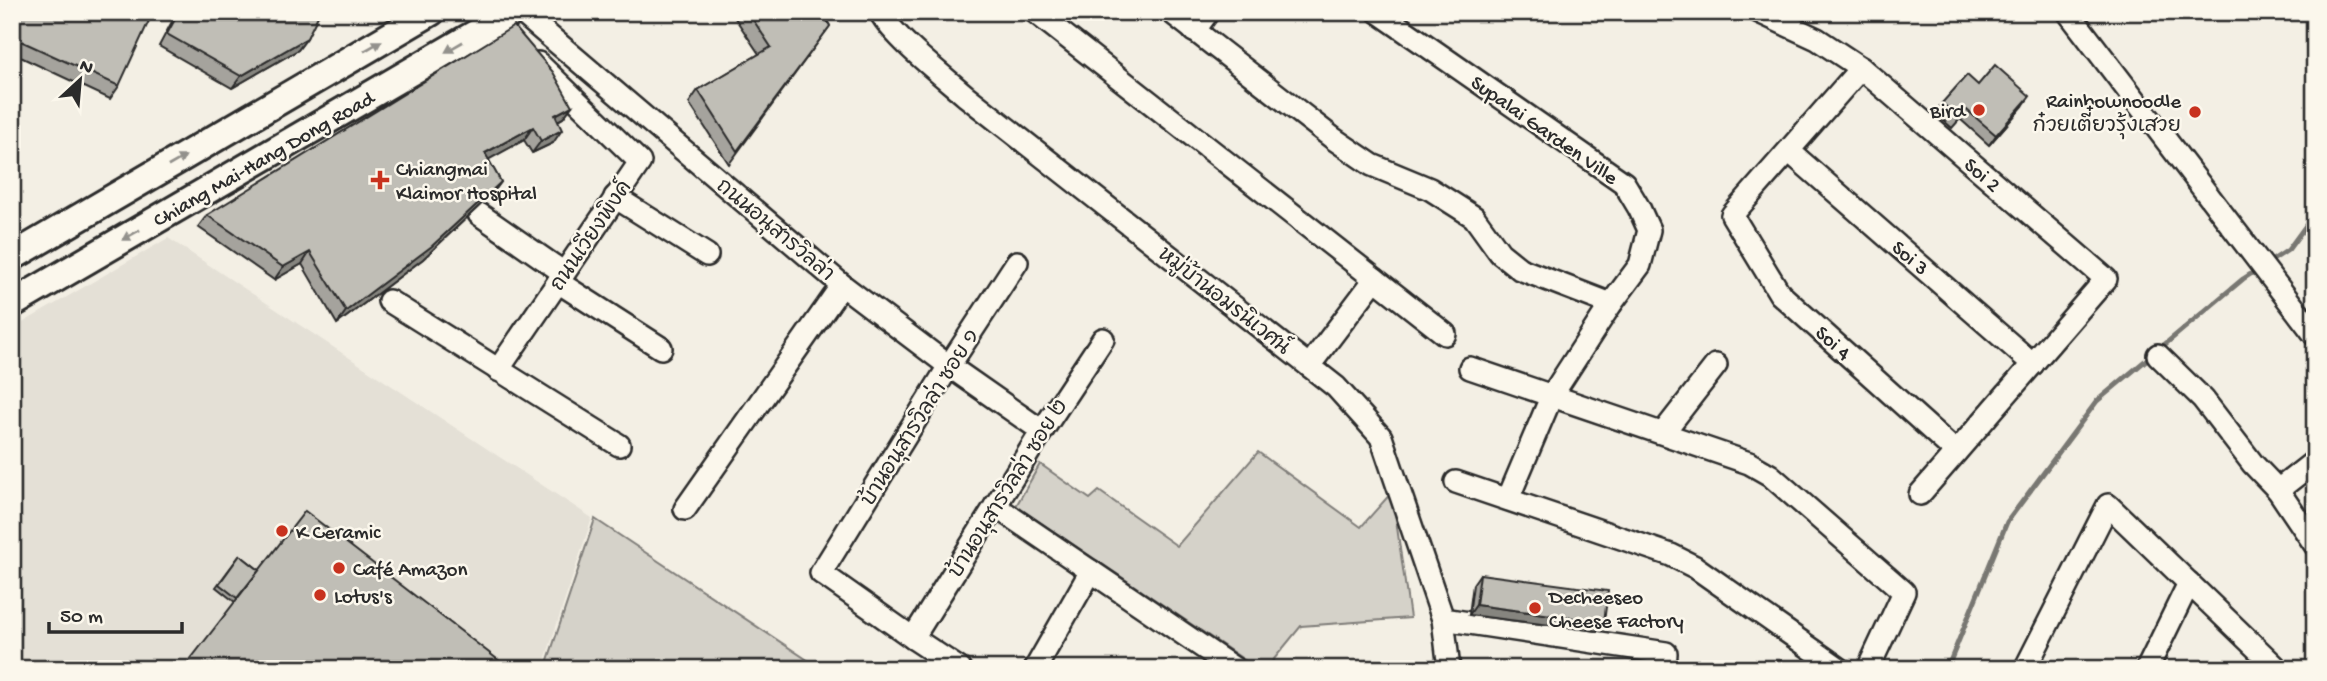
<svg xmlns="http://www.w3.org/2000/svg" width="2327" height="681" font-family="'Gochi Hand','Playpen Sans Thai',sans-serif">
  <rect width="100%" height="100%" fill="#f3efe4"/>
  <filter id="ink" filterUnits="userSpaceOnUse"><feTurbulence type="fractalNoise" baseFrequency=".0143" numOctaves="2"/><feDisplacementMap in="SourceGraphic" scale="14" xChannelSelector="R" yChannelSelector="G"/><feConvolveMatrix kernelMatrix="1 2 1 2 8 2 1 2 1" color-interpolation-filters="sRGB"/></filter>
  <g filter="url(#ink)">
    <path fill="#e4e0d6" d="M168,238L592,518L542,669H12V329Z"/>
    <g fill="#d5d2c9" stroke="#807e7a" stroke-width="2">
      <path d="M1258,452L1361,527L1392,492L1410,618L1301,626L1266,669H1258L1016,506L1040,464L1090,499L1099,491L1177,546Z"/>
      <path d="M595,519L821,669H545Z"/>
    </g>
    <g fill="none" stroke-linecap="round" stroke-linejoin="round">
      <g stroke="#787772" stroke-width="5">
        <path d="M2268,263L2288,250L2315,213"/>
        <path d="M1947,669L2007,522L2097,401L2243,279L2260,268"/>
      </g>
      <defs>
        <g id="minor">
          <path d="M521,12L842,285L949,366L1042,431"/>
          <path d="M880,12C895,39 942,75 966,96L1336,387L1381,437L1443,619L1449,669"/>
          <path d="M1035,12L1445,334"/>
          <path d="M1171,12L1334,139L1372,165L1430,189L1474,217L1500,253L1520,269L1611,304"/>
          <path d="M1378,12L1624,183L1639,208L1649,230L1640,265L1611,304L1552,395L1508,499"/>
          <path d="M1759,12L1817,39L1861,68L2106,279L1920,494"/>
          <path d="M2068,12L2315,335"/>
          <path d="M1194,31L1208,12"/>
          <path d="M1861,68L1732,215L1780,294L1956,452"/>
          <path d="M1789,151L2033,364"/>
          <path d="M615,197L707,255"/>
          <path d="M479,214L564,273"/>
          <path d="M558,282L661,348"/>
          <path d="M389,301L619,445"/>
          <path d="M2158,355L2203,399L2253,464L2278,490L2315,545"/>
          <path d="M1309,366L1375,279"/>
          <path d="M1470,368L1749,463L1770,475L1904,592L1868,669"/>
          <path d="M498,370L640,162L538,63"/>
          <path d="M1663,433L1716,365"/>
          <path d="M1456,482L1671,555L1695,567L1840,669"/>
          <path d="M2278,490L2315,461"/>
          <path d="M995,506L1235,669"/>
          <path d="M685,509L842,285"/>
          <path d="M1443,619L1666,653L1665,669"/>
          <path d="M913,638L1042,431L1103,339"/>
          <path d="M960,669L913,638L821,573L949,366L1017,262"/>
          <path d="M1035,669L1091,571"/>
          <path d="M2025,669L2108,505L2278,669"/>
          <path d="M2147,669L2189,583"/>
        </g>
        <g id="major">
          <path d="M12,257L431,12"/>
          <path d="M12,304L513,12"/>
        </g>
      </defs>
      <use href="#minor" stroke="#2b2b2b" stroke-width="26"/>
      <use href="#major" stroke="#2b2b2b" stroke-width="32"/>
      <use href="#minor" stroke="#fbf7ec" stroke-width="21"/>
      <use href="#major" stroke="#fbf7ec" stroke-width="26"/>
    </g>
    <g fill="#a5a39d" stroke="#2b2b2b" stroke-width="2">
      <path d="M12,12L119,86L110,99L12,53Z"/>
      <path d="M177,12H317L307,38L298,50L232,88L159,46Z"/>
      <path d="M731,12H822L830,26L729,164L689,103L698,90L759,54Z"/>
      <path d="M1978,85L2023,106L1989,145L1960,119L1952,128L1935,113L1942,103Z"/>
      <path d="M572,106L563,118L558,121L553,143L532,153L524,140L488,159L501,182L492,194L423,259L337,324L302,264L274,280L198,227L207,215Z"/>
      <path d="M240,555L259,570L235,602L216,587Z"/>
      <path d="M1480,574L1604,622L1597,631L1469,615L1473,584Z"/>
    </g>
    <g fill="#86857f" stroke="#2b2b2b" stroke-width="2">
      <path d="M307,38L298,50L232,88L241,76Z"/>
      <path d="M2030,96L2023,106L1989,145L1996,135Z"/>
      <path d="M572,106L563,118L546,127L555,115Z"/>
      <path d="M533,127L524,140L477,166L485,153Z"/>
      <path d="M562,130L553,143L532,153L541,141Z"/>
      <path d="M501,182L492,194L423,259L337,324L346,311Z"/>
      <path d="M310,252L302,264L274,280L283,267Z"/>
      <path d="M1476,605L1604,622L1597,631L1469,615Z"/>
    </g>
    <g fill="#c0beb6" stroke="#2b2b2b" stroke-width="2">
      <path d="M12,12H153L119,86L12,37Z"/>
      <path d="M179,12H317L319,14L307,38L241,76L167,34Z"/>
      <path d="M748,12H822L830,26L737,151L698,90L771,47Z"/>
      <path d="M514,26L553,72L572,106L555,115L562,130L541,141L533,127L485,153L501,182L432,246L346,311L310,252L283,267L207,215Z"/>
      <path d="M1995,65L2030,96L1996,135L1967,110L1959,118L1942,103L1967,75L1978,85Z"/>
      <path d="M305,511L510,669H183Z"/>
      <path d="M240,555L259,570L237,598L219,584Z"/>
      <path d="M1480,574L1608,591L1604,622L1476,605Z"/>
    </g>
    <defs><path id="oneway-solid" d="M-6-.8H1V-3.2L6.5 0L1 3.2V.8H-6Z" transform="scale(1.75)"/></defs>
    <g fill="#93918c">
      <use href="#oneway-solid" transform="translate(373 46) rotate(-30)"/>
      <use href="#oneway-solid" transform="translate(454 47) rotate(150)"/>
      <use href="#oneway-solid" transform="translate(177 161) rotate(-30)"/>
      <use href="#oneway-solid" transform="translate(131 235) rotate(150)"/>
    </g>
  </g>
  <g fill="#c8321e" stroke="#fbf7ec" stroke-width="2.5">
    <circle cx="1979" cy="110" r="7"/>
    <circle cx="2195" cy="112" r="7"/>
    <path d="M376.5 169.5h7v7h7v7h-7v7h-7v-7h-7v-7h7z"/>
    <circle cx="282" cy="531" r="7"/>
    <circle cx="339" cy="568" r="7"/>
    <circle cx="320" cy="595" r="7"/>
    <circle cx="1535" cy="608" r="7"/>
  </g>
  <g text-anchor="middle" stroke-width="5" stroke-linejoin="round" paint-order="stroke">
    <g font-size="21" fill="#2b2b2b" stroke="#fbf7ec" text-anchor="start">
      <text x="2181" y="107" text-anchor="end">Rainbownoodle<tspan x="2181" dy="24">ก๋วยเตี๋ยวรุ้งเสวย</tspan></text>
      <text x="1965" y="117" text-anchor="end">Bird</text>
      <text x="396" y="175">Chiangmai<tspan x="396" dy="24">Klaimor Hospital</tspan></text>
      <text x="296" y="538">K Ceramic</text>
      <text x="353" y="575">Café Amazon</text>
      <text x="334" y="602">Lotus's</text>
      <text x="1549" y="603">Decheeseo<tspan x="1549" dy="24">Cheese Factory</tspan></text>
    </g>
    <g font-size="21" fill="#2b2b2b" stroke="#fbf7ec">
      <text transform="translate(1545 129) rotate(35)" y="7">Supalai Garden Ville</text>
      <text transform="translate(263 158) rotate(-30)" y="7">Chiang Mai-Hang Dong Road</text>
      <text transform="translate(1983 174) rotate(41)" y="7">Soi 2</text>
      <text transform="translate(776 229) rotate(40)" y="7">ถนนอนุสารวิลล่า</text>
      <text transform="translate(590 235) rotate(-56)" y="7">ถนนเวียงพิงค์</text>
      <text transform="translate(1911 257) rotate(41)" y="7">Soi 3</text>
      <text transform="translate(1225 300) rotate(38)" y="7">หมู่บ้านอมรนิเวศน์</text>
      <text transform="translate(1834 342) rotate(42)" y="7">Soi 4</text>
      <text transform="translate(919 417) rotate(-58)" y="7">บ้านอนุสารวิลล่า ซอย ๑</text>
      <text transform="translate(1007 488) rotate(-58)" y="7">บ้านอนุสารวิลล่า ซอย ๒</text>
    </g>
  </g>
  <rect width="2327" height="681" fill="none" stroke="#fbf7ec" stroke-width="42"/>
  <rect x="21" y="21" width="2285" height="639" fill="none" stroke="#2b2b2b" stroke-width="2.5" filter="url(#ink)"/>
  <g transform="translate(80 80) rotate(26)" stroke="#fbf7ec" stroke-width="5" paint-order="stroke">
  <path d="M0-5L12 26L0 18L-12 26Z" fill="#2b2b2b"/>
  <text y="-10" font-size="19" font-weight="bold" text-anchor="middle" fill="#2b2b2b">N</text>
  </g>
  <path d="M49 622v10h133v-10" fill="none" stroke="#2b2b2b" stroke-width="3.5"/>
  <text x="60" y="622" font-size="21" fill="#2b2b2b" stroke="#fbf7ec" stroke-width="5" paint-order="stroke">50 m</text>
</svg>
